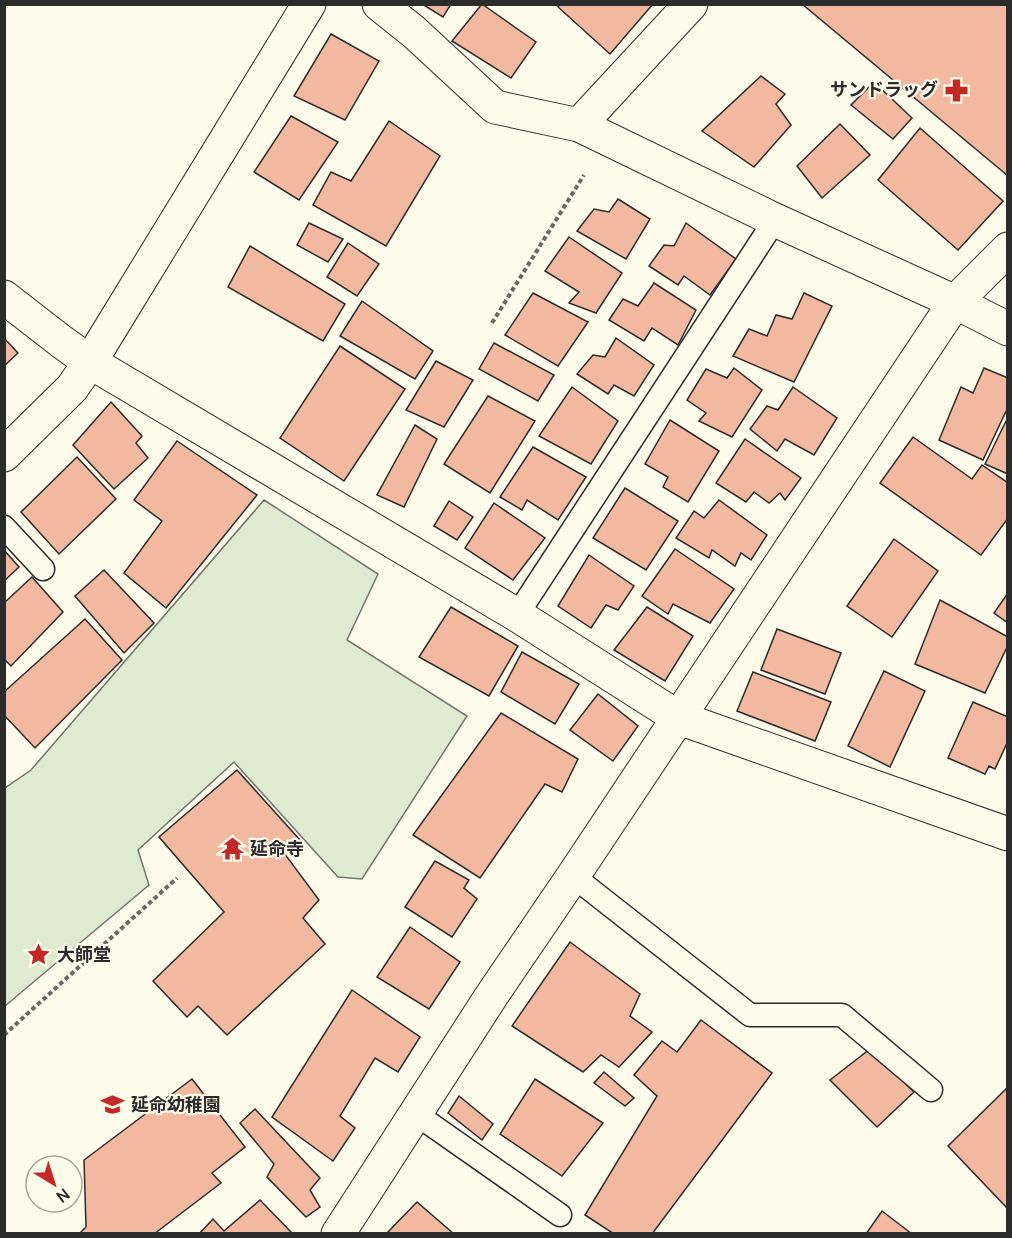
<svg xmlns="http://www.w3.org/2000/svg" width="1012" height="1238" font-family="Manrope,'Noto Sans JP',sans-serif">
  <rect width="100%" height="100%" fill="#fdfbea"/>
  <path fill="#deebd1" stroke="#74746e" stroke-width="1.5" d="M264,500L378,574L347,640L467,716L362,879L338,877L234,762L138,850L149,885L5,1006V788L31,770Z"/>
  <g fill="#f2b8a0" stroke="#2b2b2b" stroke-width="1.5">
    <path d="M422,4H451L443,17Z"/>
    <path d="M482,4L536,42L511,78L452,41Z"/>
    <path d="M560,4H653L610,54L558,7Z"/>
    <path d="M802,4H1008V176Z"/>
    <path d="M331,34L379,61L345,120L294,96Z"/>
    <path d="M761,76L785,94L776,104L791,125L754,167L702,131Z"/>
    <path d="M874,82L912,118L893,139L851,105Z"/>
    <path d="M291,116L338,142L299,200L254,172Z"/>
    <path d="M389,121L440,156L386,246L313,205L331,172L351,181Z"/>
    <path d="M840,124L870,155L822,198L797,166Z"/>
    <path d="M920,128L1003,201L958,250L878,180Z"/>
    <path d="M618,199L650,219L626,259L577,231L594,209L609,212Z"/>
    <path d="M309,223L343,239L328,262L297,245Z"/>
    <path d="M686,223L736,259L710,295L684,276L678,285L649,266L664,245L674,246Z"/>
    <path d="M569,237L622,273L596,313L569,303L579,292L545,271Z"/>
    <path d="M348,243L379,264L357,296L327,277Z"/>
    <path d="M250,246L345,304L323,341L228,287Z"/>
    <path d="M654,283L696,310L678,345L652,328L644,341L609,320L623,299L638,306Z"/>
    <path d="M533,293L588,322L558,366L505,335Z"/>
    <path d="M804,293L832,306L794,382L733,356L749,329L767,336L776,315L792,319Z"/>
    <path d="M362,301L433,351L415,379L340,336Z"/>
    <path d="M4,338L18,353L4,366Z"/>
    <path d="M616,338L654,365L634,396L614,385L608,394L577,374L593,355L605,357Z"/>
    <path d="M494,343L554,375L538,401L479,369Z"/>
    <path d="M340,346L405,389L344,481L280,438Z"/>
    <path d="M436,361L473,380L444,427L406,410Z"/>
    <path d="M734,368L762,390L732,437L699,421L706,413L687,400L706,369L727,378Z"/>
    <path d="M984,368L1008,378V407L983,460L939,440L961,387L973,393Z"/>
    <path d="M572,387L618,421L591,464L539,436Z"/>
    <path d="M793,387L837,418L814,455L785,439L777,451L750,429L767,406L778,410Z"/>
    <path d="M488,396L535,421L490,493L444,464Z"/>
    <path d="M111,402L142,436L136,443L148,458L114,489L73,445Z"/>
    <path d="M1008,417V474L985,464Z"/>
    <path d="M670,420L719,451L688,502L663,487L668,477L645,464Z"/>
    <path d="M415,425L437,439L404,507L377,495Z"/>
    <path d="M913,437L972,479L982,465L1008,483V518L981,555L880,483Z"/>
    <path d="M745,439L801,478L785,500L780,493L769,503L754,492L746,502L716,483Z"/>
    <path d="M177,441L257,495L166,608L124,573L162,521L134,500Z"/>
    <path d="M533,447L586,477L558,520L527,500L522,510L500,497Z"/>
    <path d="M77,457L116,499L59,554L21,512Z"/>
    <path d="M625,488L678,521L646,570L593,538Z"/>
    <path d="M719,500L767,535L751,560L741,553L735,566L712,550L709,558L676,538L694,511L704,518Z"/>
    <path d="M449,501L473,517L457,540L434,526Z"/>
    <path d="M494,503L545,538L513,580L465,548Z"/>
    <path d="M894,539L938,571L892,637L847,606Z"/>
    <path d="M675,549L734,589L710,623L673,604L668,614L642,596Z"/>
    <path d="M4,550L19,567L4,581Z"/>
    <path d="M589,555L634,586L618,610L606,605L591,628L558,606Z"/>
    <path d="M104,570L154,623L124,653L75,596Z"/>
    <path d="M32,577L63,612L11,666L4,659V603Z"/>
    <path d="M1008,593V623L994,613Z"/>
    <path d="M940,600L1008,637V645L985,693L915,664Z"/>
    <path d="M451,607L518,646L489,696L419,657Z"/>
    <path d="M647,607L693,636L665,681L614,650Z"/>
    <path d="M85,619L122,660L35,748L4,715V692Z"/>
    <path d="M777,629L841,653L825,694L761,670Z"/>
    <path d="M522,652L579,684L555,724L501,692Z"/>
    <path d="M884,671L925,691L890,767L848,746Z"/>
    <path d="M753,672L831,702L815,741L737,711Z"/>
    <path d="M598,694L638,726L613,761L570,730Z"/>
    <path d="M973,702L1008,717V741L995,769L989,766L985,774L948,758Z"/>
    <path d="M501,713L578,759L562,792L545,784L480,878L413,835Z"/>
    <path d="M237,770L300,840L284,853L319,900L303,918L325,944L227,1035L198,1006L187,1017L153,981L224,912L159,837Z"/>
    <path d="M435,861L469,880L464,888L477,899L452,937L405,907Z"/>
    <path d="M410,927L460,962L429,1009L377,977Z"/>
    <path d="M570,942L640,994L630,1016L652,1032L619,1067L601,1055L583,1072L512,1026Z"/>
    <path d="M352,990L420,1037L398,1072L375,1058L340,1116L355,1128L333,1161L272,1117Z"/>
    <path d="M701,1020L772,1073L652,1234H614L585,1215L657,1096L634,1075L662,1041L677,1052Z"/>
    <path d="M870,1049L914,1092L877,1127L830,1080Z"/>
    <path d="M604,1072L634,1098L625,1106L594,1083Z"/>
    <path d="M192,1079L245,1147L212,1173L221,1183L154,1234H79L86,1227L84,1160Z"/>
    <path d="M535,1079L603,1123L562,1176L500,1134Z"/>
    <path d="M1008,1087V1208H1007L948,1146Z"/>
    <path d="M459,1096L493,1124L482,1140L448,1113Z"/>
    <path d="M255,1109L320,1178L310,1190L320,1207L306,1217L267,1177L274,1164L240,1123Z"/>
    <path d="M260,1200L292,1233L199,1234L213,1219L224,1231Z"/>
    <path d="M417,1202L454,1234H386Z"/>
    <path d="M882,1211L912,1234H866Z"/>
  </g>
  <g fill="none" stroke-linecap="round" stroke-linejoin="round">
    <defs>
      <g id="lane">
        <path d="M4,527L43,569"/>
        <path d="M517,615L775,220"/>
        <path d="M573,876L750,1015H842L931,1090"/>
        <path d="M416,1114L560,1215"/>
      </g>
      <g id="street">
        <path d="M379,4L414,32L495,107L579,125L775,220L955,302L1008,329"/>
        <path d="M579,125L691,4"/>
        <path d="M4,297L62,342L90,362L517,615L679,718L1008,834"/>
        <path d="M4,455L72,388L90,362L309,4"/>
        <path d="M338,1234L492,995L573,876L955,302L1008,249"/>
      </g>
    </defs>
    <use href="#lane" stroke="#2b2b2b" stroke-width="25"/>
    <use href="#street" stroke="#2b2b2b" stroke-width="35"/>
    <g stroke="#6a6964" stroke-width="4" stroke-dasharray="4.5 3" stroke-linecap="butt">
      <path d="M492,323L584,175"/>
      <path d="M4,1035L177,878"/>
    </g>
    <use href="#lane" stroke="#fdfbea" stroke-width="22"/>
    <use href="#street" stroke="#fdfbea" stroke-width="33"/>
  </g>
  <defs>
    <symbol id="pharmacy-bare" viewBox="-9 -9 18 18"><path d="M-2-6h4v4h4v4h-4v4h-4v-4h-4v-4h4Z" fill="#c62828" stroke="#fdfbea" stroke-width="2.5" paint-order="stroke"/></symbol>
    <symbol id="temple-bare" viewBox="-9 -9 18 18"><path d="M0-6L5-2H3V0L6.5 2.5H4V6H1.5V3h-3V6H-4V2.5H-6.5L-3 0V-2H-5Z" fill="#c62828" stroke="#fdfbea" stroke-width="2.5" paint-order="stroke"/></symbol>
    <symbol id="sight-bare" viewBox="-9 -9 18 18"><path d="M0-6L1.8-2.2L6-1.7L2.9 1.2L3.7 5.4L0 3.3L-3.7 5.4L-2.9 1.2L-6-1.7L-1.8-2.2Z" fill="#c62828" stroke="#fdfbea" stroke-width="2.5" paint-order="stroke"/></symbol>
    <symbol id="school-bare" viewBox="-9 -9 18 18"><path d="M0-5L7-2L0 1L-7-2ZM-4 1L0 2.5L4 1V4Q0 6-4 4Z" fill="#c62828" stroke="#fdfbea" stroke-width="2.5" paint-order="stroke"/></symbol>
  </defs>
  <g fill-rule="evenodd">
    <use href="#pharmacy-bare" x="940" y="74" width="33" height="33"/>
    <use href="#temple-bare" x="216" y="832" width="33" height="33"/>
    <use href="#sight-bare" x="22" y="938" width="33" height="33"/>
    <use href="#school-bare" x="96" y="1088" width="33" height="33"/>
  </g>
  <g text-anchor="middle" stroke-width="4.5" stroke-linejoin="round" paint-order="stroke">
    <g font-size="18" font-weight="bold" fill="#2b2b2b" stroke="#fdfbea" text-anchor="start">
      <text x="938" y="96" text-anchor="end">サンドラッグ</text>
      <text x="250" y="855">延命寺</text>
      <text x="57" y="961">大師堂</text>
      <text x="131" y="1111">延命幼稚園</text>
    </g>
  </g>
  <rect width="1012" height="1238" fill="none" stroke="#2b2b2b" stroke-width="12"/>
  <g transform="translate(54 1184) rotate(142)"><circle r="28" fill="#fdfbea" stroke="#a9a89e" stroke-width="1.5"/>
  <path d="M0-4.5L10 22L0 15L-10 22Z" fill="#c62828"/>
  <text y="-9" font-size="16" font-weight="bold" text-anchor="middle" fill="#2b2b2b">N</text>
  </g>
</svg>
